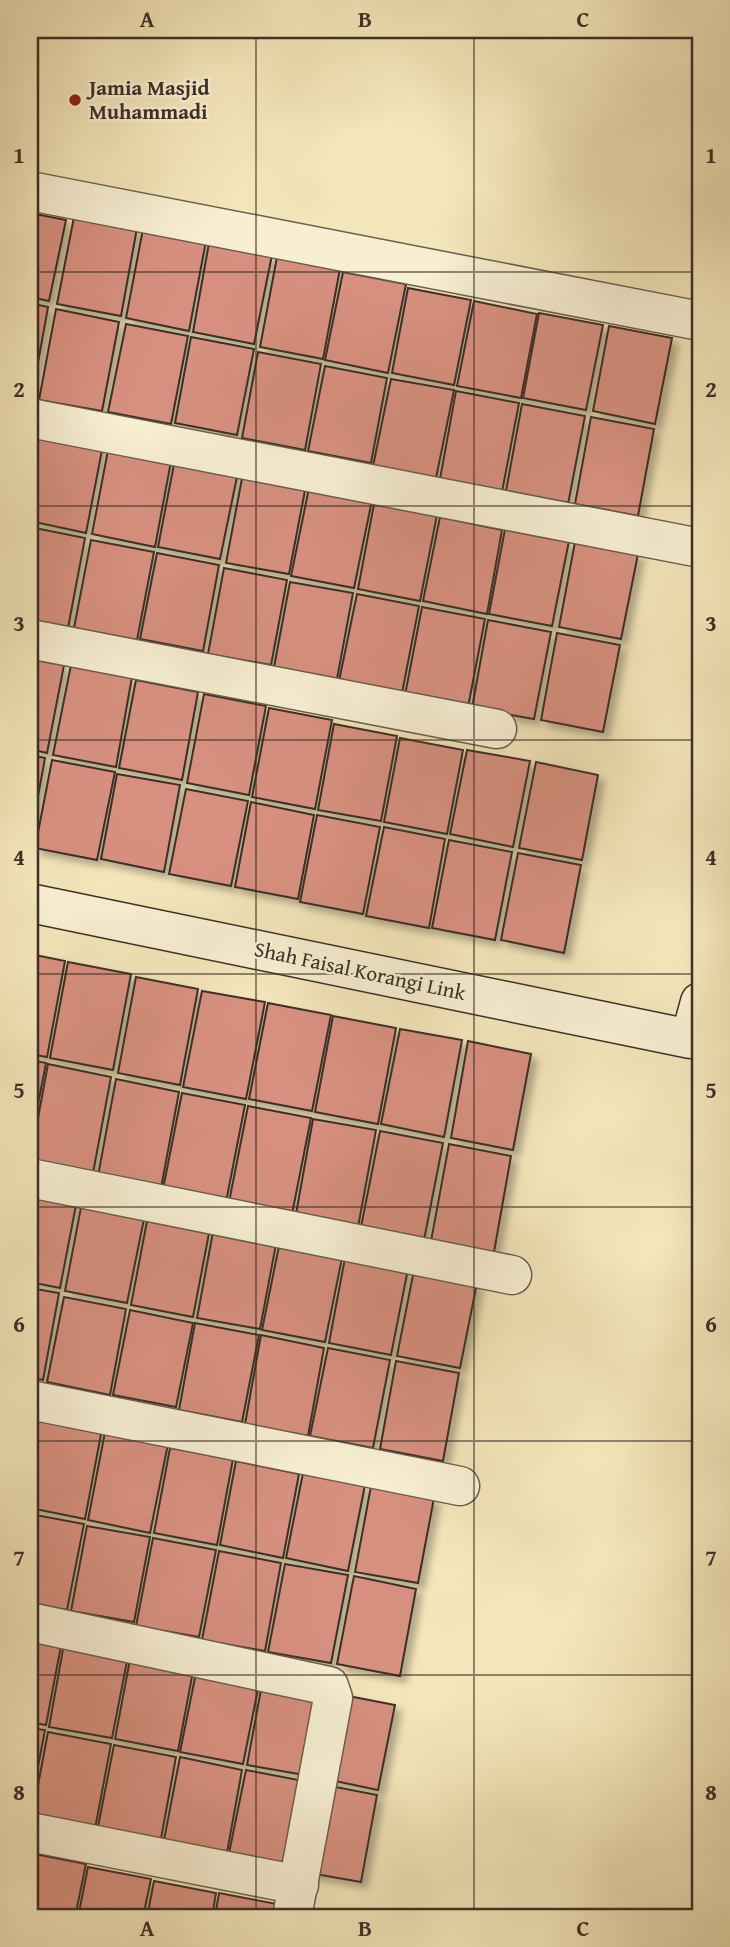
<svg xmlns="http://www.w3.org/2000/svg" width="730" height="1947" font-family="'Gentium Book Plus',serif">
  <defs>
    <filter id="shadow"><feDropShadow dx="6" dy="6" stdDeviation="3.5" flood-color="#0004"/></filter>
  </defs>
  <rect width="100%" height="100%" fill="#f4e6bb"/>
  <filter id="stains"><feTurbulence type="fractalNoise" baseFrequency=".00286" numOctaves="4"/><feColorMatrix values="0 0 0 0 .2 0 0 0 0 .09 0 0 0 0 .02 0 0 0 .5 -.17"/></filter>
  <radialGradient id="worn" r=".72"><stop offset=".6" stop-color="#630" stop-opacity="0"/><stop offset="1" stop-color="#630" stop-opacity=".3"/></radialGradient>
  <g fill="#d79080" stroke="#3d2f27" stroke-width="2" filter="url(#shadow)">
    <path d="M30,213L66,220L49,301L30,297Z"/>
    <path d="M74,217L137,228L121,316L57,304Z"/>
    <path d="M143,229L206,241L189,331L126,318Z"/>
    <path d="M209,243L272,255L254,344L193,332Z"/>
    <path d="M277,257L340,269L323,359L260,347Z"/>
    <path d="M343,272L406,284L388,373L325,360Z"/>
    <path d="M408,288L471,300L454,385L392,373Z"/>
    <path d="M474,301L537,314L521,398L457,386Z"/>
    <path d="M30,303L48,307L32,396H30Z"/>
    <path d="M56,309L119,322L102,411L39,400Z"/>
    <path d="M539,313L603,325L586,410L523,398Z"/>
    <path d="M126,324L188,336L171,424L108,412Z"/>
    <path d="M609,326L672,338L655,424L593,411Z"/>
    <path d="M191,337L254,349L237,435L175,423Z"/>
    <path d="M258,352L321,364L305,450L242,438Z"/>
    <path d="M325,366L387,378L371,463L308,451Z"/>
    <path d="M391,379L454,390L436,478L373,466Z"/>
    <path d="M456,391L519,403L502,492L440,479Z"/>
    <path d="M522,404L585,416L568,504L506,491Z"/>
    <path d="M591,417L654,429L638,516L575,504Z"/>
    <path d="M40,432L103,445L86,533L30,521V484Z"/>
    <path d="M109,445L172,456L155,547L92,534Z"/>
    <path d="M175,459L238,472L220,559L158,547Z"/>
    <path d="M243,473L306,485L289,574L226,563Z"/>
    <path d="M309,488L372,500L354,588L291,576Z"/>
    <path d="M374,504L437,515L420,601L358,589Z"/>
    <path d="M440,517L502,530L487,614L423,601Z"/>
    <path d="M30,527L85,538L68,628L30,620Z"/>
    <path d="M505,529L569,541L552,626L489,614Z"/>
    <path d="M91,540L154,552L137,640L74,628Z"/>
    <path d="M575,542L638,554L621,639L559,627Z"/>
    <path d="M157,553L219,565L203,651L140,639Z"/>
    <path d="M224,568L287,580L271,665L208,654Z"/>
    <path d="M290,582L353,593L337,679L274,667Z"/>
    <path d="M357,594L419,606L402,693L339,681Z"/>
    <path d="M422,607L485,619L468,707L405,695Z"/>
    <path d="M488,620L551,632L534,719L472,708Z"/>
    <path d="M557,633L620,645L603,732L541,720Z"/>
    <path d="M30,659L64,665L47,753L30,749Z"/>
    <path d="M71,665L132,677L116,767L53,755Z"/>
    <path d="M136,680L198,692L182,780L119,768Z"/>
    <path d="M204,694L266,706L249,795L187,783Z"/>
    <path d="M269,708L332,720L315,809L252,797Z"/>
    <path d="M334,724L397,736L381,821L318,810Z"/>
    <path d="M400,738L463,750L447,834L384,822Z"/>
    <path d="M467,750L530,761L513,847L450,834Z"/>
    <path d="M30,755L45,758L30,840Z"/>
    <path d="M52,760L115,772L97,860L35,848Z"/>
    <path d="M536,762L598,775L582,860L519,848Z"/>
    <path d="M117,774L180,785L164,872L101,859Z"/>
    <path d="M186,789L248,801L231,886L169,874Z"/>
    <path d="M251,802L314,815L298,899L235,887Z"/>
    <path d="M317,815L380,827L363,914L300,902Z"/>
    <path d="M384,827L445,839L429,928L366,916Z"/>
    <path d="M449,840L512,852L495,940L432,928Z"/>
    <path d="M518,853L581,865L564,953L501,940Z"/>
    <path d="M30,954L65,961L47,1057L30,1054Z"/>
    <path d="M68,962L131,974L113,1070L50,1058Z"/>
    <path d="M136,977L198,989L180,1085L118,1073Z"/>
    <path d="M202,991L265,1002L246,1099L183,1087Z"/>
    <path d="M268,1003L331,1015L312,1111L249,1099Z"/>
    <path d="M333,1016L396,1028L378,1124L315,1112Z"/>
    <path d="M400,1029L462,1040L444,1137L381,1124Z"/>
    <path d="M468,1041L531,1054L513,1150L451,1138Z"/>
    <path d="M30,1060L46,1063L30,1145Z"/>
    <path d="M48,1064L111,1077L93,1173L30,1161Z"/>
    <path d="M116,1079L179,1092L161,1188L98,1176Z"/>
    <path d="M182,1093L245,1105L226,1202L163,1189Z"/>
    <path d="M248,1106L311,1118L292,1214L229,1202Z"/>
    <path d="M313,1119L376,1130L358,1227L296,1214Z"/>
    <path d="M380,1131L443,1143L424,1240L361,1227Z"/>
    <path d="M449,1144L511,1156L494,1252L431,1241Z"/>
    <path d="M30,1191L77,1200L60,1288L30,1282Z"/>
    <path d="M82,1202L145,1214L127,1303L65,1291Z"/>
    <path d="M148,1216L210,1228L193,1317L131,1305Z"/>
    <path d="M213,1232L276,1244L260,1329L197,1318Z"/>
    <path d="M279,1246L342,1258L325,1342L262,1330Z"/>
    <path d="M345,1258L408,1269L391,1355L329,1343Z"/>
    <path d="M414,1270L477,1283L460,1368L397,1356Z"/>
    <path d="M30,1288L59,1293L43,1380L30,1377Z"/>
    <path d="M64,1297L126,1309L110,1395L47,1382Z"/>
    <path d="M130,1310L193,1323L176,1407L113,1395Z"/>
    <path d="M195,1323L259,1335L242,1422L179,1410Z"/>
    <path d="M261,1335L324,1348L308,1436L245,1424Z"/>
    <path d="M328,1348L390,1360L373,1448L310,1436Z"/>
    <path d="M396,1361L459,1373L443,1461L380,1449Z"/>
    <path d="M39,1417L102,1429L85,1519L30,1508V1468Z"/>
    <path d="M105,1432L168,1444L150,1533L88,1520Z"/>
    <path d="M170,1448L233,1459L217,1545L154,1533Z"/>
    <path d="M236,1461L299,1474L283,1558L220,1545Z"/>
    <path d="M303,1473L365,1485L348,1571L286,1558Z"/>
    <path d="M371,1486L434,1498L418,1583L355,1572Z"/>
    <path d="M30,1514L84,1524L67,1610L30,1603Z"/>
    <path d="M87,1526L150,1537L134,1622L71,1611Z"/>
    <path d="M153,1538L216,1550L199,1637L136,1626Z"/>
    <path d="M219,1551L281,1563L265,1651L202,1640Z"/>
    <path d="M285,1564L348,1575L331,1663L268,1652Z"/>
    <path d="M354,1576L416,1589L400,1676L337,1664Z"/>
    <path d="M30,1629L63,1635L46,1725L30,1722Z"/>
    <path d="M65,1638L129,1651L112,1738L49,1727Z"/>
    <path d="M131,1654L194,1666L178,1751L115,1739Z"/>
    <path d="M197,1668L260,1679L243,1764L180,1752Z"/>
    <path d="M263,1679L326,1691L310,1776L247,1765Z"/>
    <path d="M333,1693L395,1705L378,1790L316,1777Z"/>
    <path d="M30,1728L45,1730L30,1809Z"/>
    <path d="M48,1732L111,1744L95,1829L32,1817Z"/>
    <path d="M114,1745L176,1757L160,1844L97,1832Z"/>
    <path d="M180,1757L242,1770L226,1858L163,1845Z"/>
    <path d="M246,1770L309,1782L291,1870L228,1858Z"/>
    <path d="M315,1783L377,1795L361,1882L298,1871Z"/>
    <path d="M30,1853L86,1864L75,1917H30Z"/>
    <path d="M88,1867L151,1879L143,1917H78Z"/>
    <path d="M154,1881L216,1893L212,1917H147Z"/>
    <path d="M219,1893L282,1905L280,1917H215Z"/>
    <path d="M289,1906L348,1917H287Z"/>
  </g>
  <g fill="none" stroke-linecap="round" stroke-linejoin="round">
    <defs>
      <g id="street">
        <path d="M30,191L700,321"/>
        <path d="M30,418L700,548"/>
        <path d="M30,639L497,729"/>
        <path d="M30,1178L512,1275"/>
        <path d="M30,1400L460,1486"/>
        <path d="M30,1622L329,1686L333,1698L292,1917"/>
        <path d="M30,1832L299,1885"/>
      </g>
      <path id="secondary" d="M30,903L690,1039L700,1002"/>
    </defs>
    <use href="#street" stroke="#6b5d4c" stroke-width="41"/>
    <use href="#secondary" stroke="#3d2f27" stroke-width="41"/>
    <use href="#street" stroke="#f8efd3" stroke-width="38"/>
    <use href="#secondary" stroke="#f8efd3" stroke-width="38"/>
  </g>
  <path fill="none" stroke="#3d2f27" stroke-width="2" stroke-opacity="0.55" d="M256,30V1917M474,30V1917M30,272H700M30,506H700M30,740H700M30,974H700M30,1207H700M30,1441H700M30,1675H700"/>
  <circle fill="#8f2418" stroke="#f8efd3" stroke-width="2.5" cx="75" cy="100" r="7"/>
  <g text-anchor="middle" stroke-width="5" stroke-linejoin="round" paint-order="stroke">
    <g font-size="21" font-weight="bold" fill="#3d2f27" stroke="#f8efd3" text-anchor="start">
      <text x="89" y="95">Jamia Masjid<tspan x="89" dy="24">Muhammadi</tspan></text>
    </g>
    <g font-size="21" fill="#3d2f27" stroke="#f8efd3">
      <text transform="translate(360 971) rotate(12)" y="7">Shah Faisal Korangi Link</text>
    </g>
  </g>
  <rect width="730" height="1947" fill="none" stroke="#f4e6bb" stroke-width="77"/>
  <rect x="38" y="38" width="654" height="1871" fill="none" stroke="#3d2f27" stroke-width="2.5"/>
  <g font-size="23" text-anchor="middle" font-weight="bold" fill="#3d2f27">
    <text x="147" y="27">A</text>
    <text x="365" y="27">B</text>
    <text x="583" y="27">C</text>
    <text x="19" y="163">1</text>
    <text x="711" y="163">1</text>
    <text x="19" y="397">2</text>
    <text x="711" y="397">2</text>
    <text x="19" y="631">3</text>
    <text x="711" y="631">3</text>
    <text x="19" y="865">4</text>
    <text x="711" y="865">4</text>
    <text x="19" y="1098">5</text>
    <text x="711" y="1098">5</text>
    <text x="19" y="1332">6</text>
    <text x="711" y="1332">6</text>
    <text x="19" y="1566">7</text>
    <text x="711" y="1566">7</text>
    <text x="19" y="1800">8</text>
    <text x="711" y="1800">8</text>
    <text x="147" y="1936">A</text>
    <text x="365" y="1936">B</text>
    <text x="583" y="1936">C</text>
  </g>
  <rect width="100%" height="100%" filter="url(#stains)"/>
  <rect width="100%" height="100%" fill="url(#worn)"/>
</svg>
